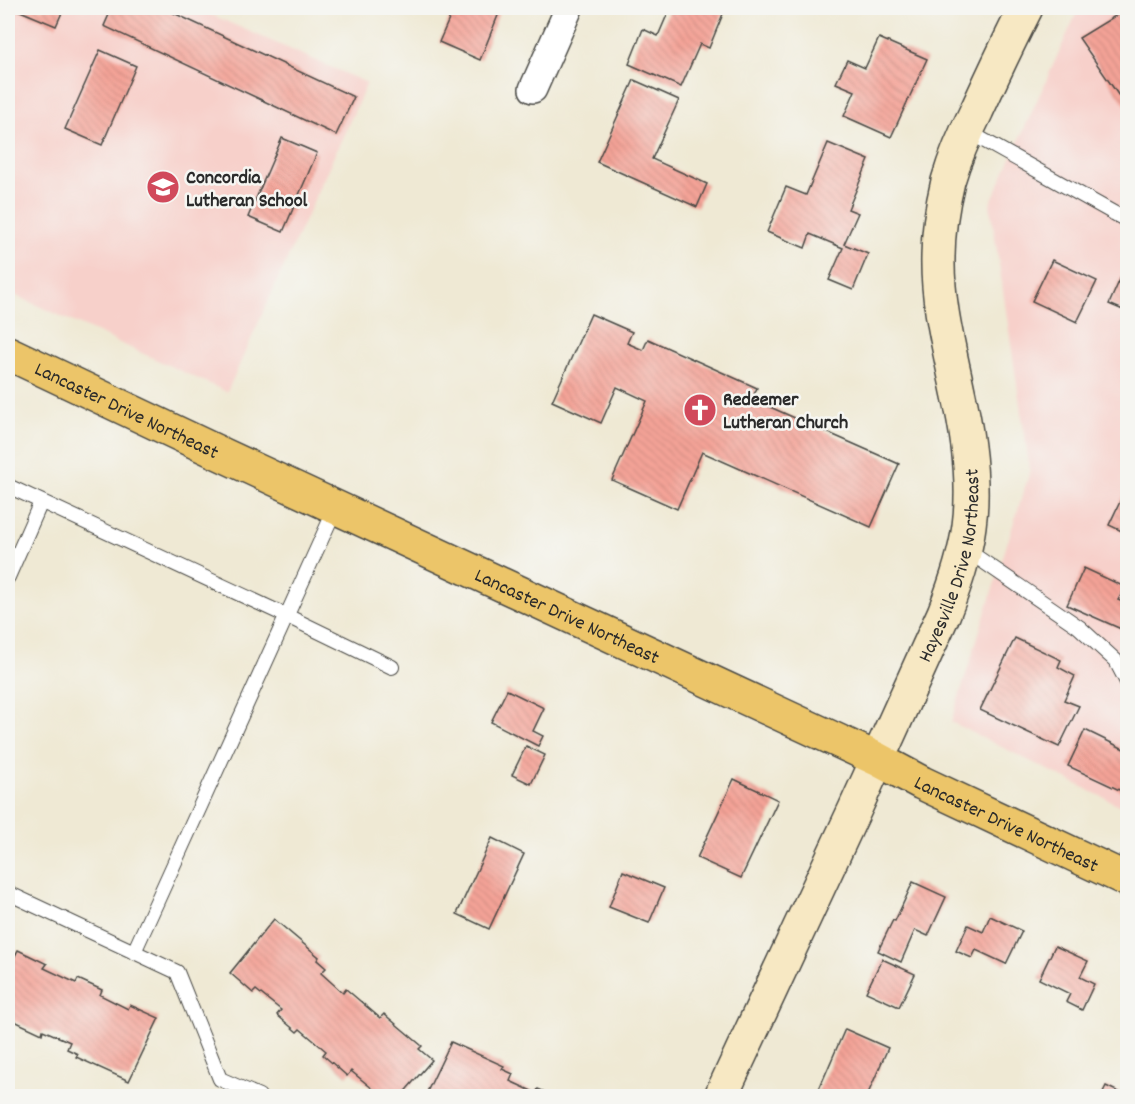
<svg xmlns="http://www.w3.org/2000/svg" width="1135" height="1104" font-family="Dekko,sans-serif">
  <defs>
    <pattern id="building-back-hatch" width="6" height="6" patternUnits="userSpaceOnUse" patternTransform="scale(1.5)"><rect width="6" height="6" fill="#f4a397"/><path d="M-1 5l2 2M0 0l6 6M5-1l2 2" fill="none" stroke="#d18c82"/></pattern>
  </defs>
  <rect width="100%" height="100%" fill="#f6f6f2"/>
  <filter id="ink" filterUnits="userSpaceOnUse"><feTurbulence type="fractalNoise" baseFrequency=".0167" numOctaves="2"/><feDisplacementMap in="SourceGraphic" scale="12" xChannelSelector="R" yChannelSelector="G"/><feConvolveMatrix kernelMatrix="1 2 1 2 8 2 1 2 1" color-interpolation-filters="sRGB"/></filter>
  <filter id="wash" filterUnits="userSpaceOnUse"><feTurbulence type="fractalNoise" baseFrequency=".008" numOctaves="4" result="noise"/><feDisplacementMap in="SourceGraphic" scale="24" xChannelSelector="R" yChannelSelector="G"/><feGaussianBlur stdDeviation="1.35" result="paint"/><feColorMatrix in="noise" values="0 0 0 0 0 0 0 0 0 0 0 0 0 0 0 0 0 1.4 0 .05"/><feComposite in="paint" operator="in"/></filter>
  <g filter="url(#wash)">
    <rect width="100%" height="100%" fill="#efe9d4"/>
    <g fill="#f7d0ca">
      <path d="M8,8H196L367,83L227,392L8,292Z"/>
      <path d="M1079,8H1127V809L951,722L1030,471L990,204Z"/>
    </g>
    <g id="blocks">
      <g fill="url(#building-back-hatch)">
        <path d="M13,8H64L56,26Z"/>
        <path d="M112,8H163L354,97L336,135L104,26Z"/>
        <path d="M454,8H501L480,60L439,42Z"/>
        <path d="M670,8H722L725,9L709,48L700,44L681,87L629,64L643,29L658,36Z"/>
        <path d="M1128,8V109L1079,38Z"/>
        <path d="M879,38L927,59L891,137L844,116L855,91L836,83L847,60L865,68Z"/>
        <path d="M100,50L136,66L102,145L65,129Z"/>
        <path d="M634,80L679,100L652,159L707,184L697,207L597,162Z"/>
        <path d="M282,138L317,153L283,232L248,217Z"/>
        <path d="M828,143L869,160L848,209L858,213L844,244L868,254L853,290L829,280L843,248L810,234L805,248L767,232L786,187L806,195Z"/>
        <path d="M1052,260L1097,281L1077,322L1032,301Z"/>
        <path d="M1121,277L1128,280V312L1109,304Z"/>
        <path d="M591,314L632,332L627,343L643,350L648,339L757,388L752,399L899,464L871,527L702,452L677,509L612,480L647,401L617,387L601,423L552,401Z"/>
        <path d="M1128,485V534L1109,525Z"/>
        <path d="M1084,568L1125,587L1118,600L1128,604V632L1067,605Z"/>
        <path d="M1015,638L1061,660L1058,667L1075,676L1064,700L1079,706L1059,747L980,710Z"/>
        <path d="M507,690L544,708L533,731L543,736L538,746L491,722Z"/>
        <path d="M1085,730L1128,751V794L1068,766Z"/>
        <path d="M526,746L545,755L531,784L512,775Z"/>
        <path d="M734,779L778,800L741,878L697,858Z"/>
        <path d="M492,838L524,854L489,929L457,914Z"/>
        <path d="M623,871L664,888L649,923L609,907Z"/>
        <path d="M913,882L946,897L928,936L915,930L901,962L878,951L893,920L895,921Z"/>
        <path d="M990,916L1022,931L1006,964L976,950L972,958L956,951L968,925L983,932Z"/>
        <path d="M274,919L319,957L317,960L326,968L321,973L343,993L346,989L380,1018L384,1014L422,1046L419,1049L432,1060L401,1096H377L379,1094L351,1071L347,1076L323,1055L326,1051L300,1029L297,1032L277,1015L281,1010L256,990L253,993L230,973Z"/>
        <path d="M1055,946L1088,961L1080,977L1094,984L1082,1010L1066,1002L1070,994L1039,979Z"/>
        <path d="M18,950L47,964L44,968L76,983L78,979L102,990L100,995L128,1009L130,1005L159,1018L129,1081L76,1057L78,1054L67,1049L70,1042L43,1030L42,1034L8,1018V953L15,956Z"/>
        <path d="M882,959L915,974L899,1007L866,992Z"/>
        <path d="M845,1029L888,1048L867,1096H816Z"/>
        <path d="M451,1042L504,1066L502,1069L513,1074L510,1081L536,1093L538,1089L554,1096H425Z"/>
        <path d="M1106,1086L1127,1096H1101Z"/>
      </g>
    </g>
  </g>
  <g filter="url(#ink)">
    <use href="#blocks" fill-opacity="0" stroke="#484844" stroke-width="1.5"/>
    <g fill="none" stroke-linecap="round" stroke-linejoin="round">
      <defs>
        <g id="lane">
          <path d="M967,131L1128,221"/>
          <path d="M8,486L287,616L392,667"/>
          <path d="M965,549L1079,627L1116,661L1128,684"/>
          <path d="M8,577L41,502"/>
          <path d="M8,893L177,972L220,1079L259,1096"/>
          <path d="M134,952L336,507"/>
        </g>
        <path id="street" d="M533,89L569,8"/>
        <g id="secondary">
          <path id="s1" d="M721,1096L855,809L944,613C955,585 965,557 969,526C975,482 968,435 958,391C949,347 937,303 938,257C938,232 942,206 948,181C955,157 966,132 977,110C993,75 1009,41 1026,8"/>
        </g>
        <g id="primary">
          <path id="s2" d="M8,353L219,453L877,759L922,783L1128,880"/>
        </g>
      </defs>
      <use href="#lane" stroke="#484844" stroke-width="16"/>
      <use href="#street" stroke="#484844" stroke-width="30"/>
      <use href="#secondary" stroke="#484844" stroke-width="36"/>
      <use href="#primary" stroke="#484844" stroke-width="36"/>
      <use href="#lane" stroke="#fff" stroke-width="14"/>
      <use href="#street" stroke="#fff" stroke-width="27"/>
      <use href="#secondary" stroke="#f7e8c3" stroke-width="33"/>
      <use href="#primary" stroke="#ecc569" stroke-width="33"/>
    </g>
  </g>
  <defs>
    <symbol id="school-disc" viewBox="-11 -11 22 22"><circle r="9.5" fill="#d1495b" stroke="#f6f6f2"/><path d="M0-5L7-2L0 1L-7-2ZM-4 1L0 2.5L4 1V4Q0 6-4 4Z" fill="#fff"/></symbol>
    <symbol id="church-disc" viewBox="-11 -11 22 22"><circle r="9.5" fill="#d1495b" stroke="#f6f6f2"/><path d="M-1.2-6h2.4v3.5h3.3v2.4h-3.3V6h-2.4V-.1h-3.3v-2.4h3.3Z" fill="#fff"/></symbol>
  </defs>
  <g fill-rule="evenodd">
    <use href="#school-disc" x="144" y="168" width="38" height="38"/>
    <use href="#church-disc" x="681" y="391" width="38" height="38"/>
  </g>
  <g text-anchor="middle" stroke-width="5" stroke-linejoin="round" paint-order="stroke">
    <g font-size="20" font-weight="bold" fill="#2b2b2b" stroke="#f6f6f2" text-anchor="start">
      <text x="186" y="183">Concordia<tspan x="186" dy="23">Lutheran School</tspan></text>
      <text x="723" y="405">Redeemer<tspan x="723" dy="23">Lutheran Church</tspan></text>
    </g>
    <g font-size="20" fill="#2b2b2b" stroke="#f6f6f2">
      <text dy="7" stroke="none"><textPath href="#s2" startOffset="132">Lancaster Drive Northeast</textPath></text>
      <text dy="7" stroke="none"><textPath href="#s1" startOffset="580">Hayesville Drive Northeast</textPath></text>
      <text dy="7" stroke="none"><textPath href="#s2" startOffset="618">Lancaster Drive Northeast</textPath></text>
      <text dy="7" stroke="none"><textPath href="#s2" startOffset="1104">Lancaster Drive Northeast</textPath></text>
    </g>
  </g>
  <rect width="1135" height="1104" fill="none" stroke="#f6f6f2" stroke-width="30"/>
</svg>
